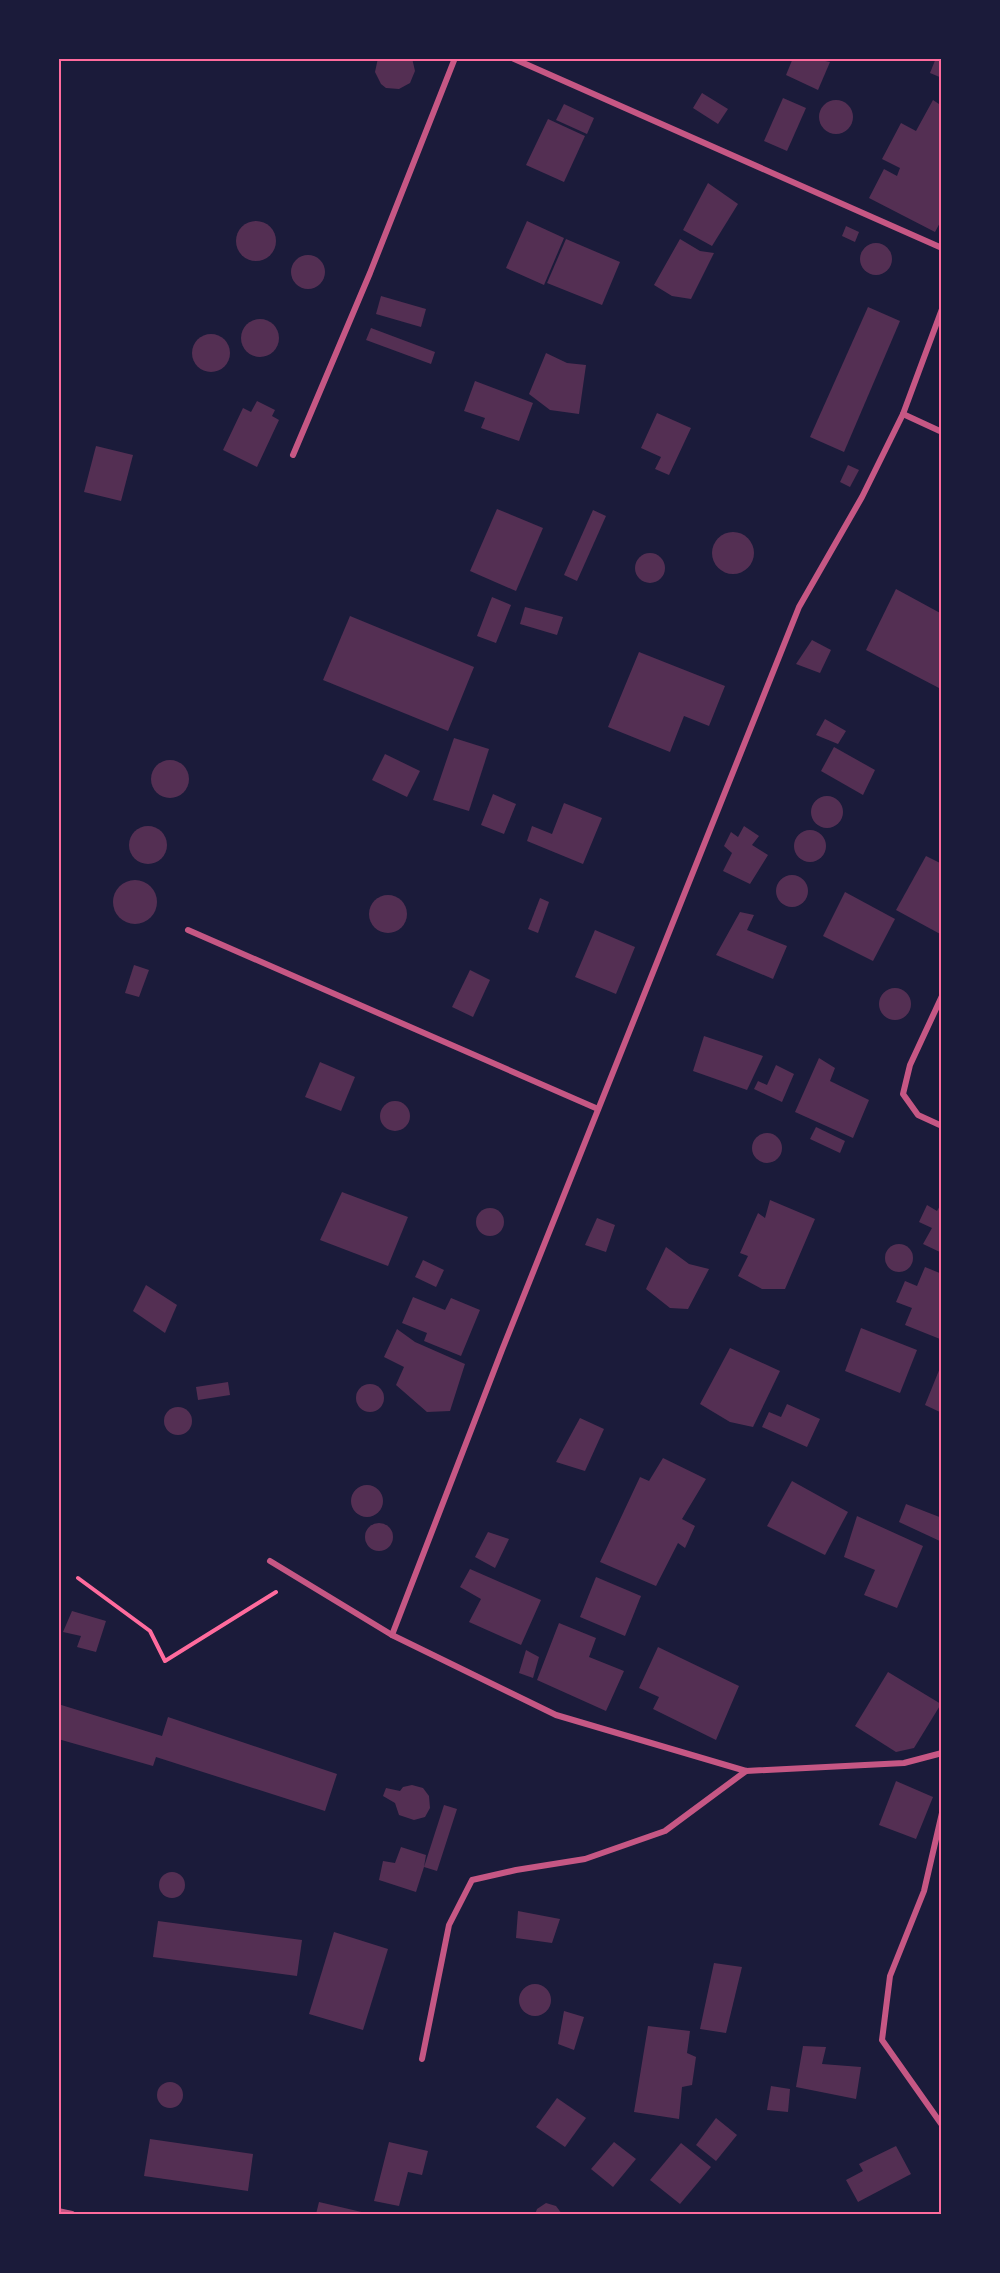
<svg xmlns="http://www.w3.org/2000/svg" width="1000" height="2273" font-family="'Noto Sans',sans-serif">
  <rect width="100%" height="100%" fill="#1b1b3a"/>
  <g fill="#542f53">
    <path d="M378,58H412L415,71L410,83L399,89L386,88L381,84L375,72Z"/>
    <path d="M793,58H811L830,62L818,90L786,75Z"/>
    <path d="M936,58H942V78L930,73Z"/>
    <path d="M702,93L728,109L718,124L693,108Z"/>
    <path d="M783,98L806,108L787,151L764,141Z"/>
    <path d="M942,99V219L935,232L869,198L884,169L897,176L900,168L882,159L901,123L916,131L933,100L939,104Z"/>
    <circle cx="836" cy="117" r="17"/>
    <path d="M564,104L594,118L587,134L556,120Z"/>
    <path d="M548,119L585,136L564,182L526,165Z"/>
    <path d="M708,183L738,204L712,246L683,230Z"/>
    <circle cx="256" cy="241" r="20"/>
    <path d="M527,221L564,238L544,285L506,268Z"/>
    <path d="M846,226L859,232L855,242L842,236Z"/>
    <path d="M566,239L620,262L602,305L547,283Z"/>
    <path d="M680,239L700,251L714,253L691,299L672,296L654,285Z"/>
    <circle cx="876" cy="259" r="16"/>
    <circle cx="308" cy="272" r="17"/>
    <path d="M381,296L426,309L421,327L376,314Z"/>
    <path d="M868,307L900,321L844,452L810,437Z"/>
    <circle cx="260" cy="338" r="19"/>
    <path d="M371,328L435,352L431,364L366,340Z"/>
    <circle cx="211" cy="353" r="19"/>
    <path d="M546,353L567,363L586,365L579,414L550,410L529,394Z"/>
    <path d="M475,381L533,403L519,441L481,428L485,418L464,411Z"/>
    <path d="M257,401L275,410L272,416L279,420L257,467L223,450L243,408L251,412Z"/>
    <path d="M657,413L691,428L669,475L655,469L661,457L641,448Z"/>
    <path d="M96,446L133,455L121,501L84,492Z"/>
    <path d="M848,465L859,470L850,487L840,482Z"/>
    <path d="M497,509L543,528L516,591L470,571Z"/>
    <path d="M593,510L606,516L577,581L564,575Z"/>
    <circle cx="733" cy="553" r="21"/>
    <circle cx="650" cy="568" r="15"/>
    <path d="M896,589L942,614V684L939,688L866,650Z"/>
    <path d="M492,597L511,605L496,643L477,636Z"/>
    <path d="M525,607L563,617L557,635L520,624Z"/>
    <path d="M350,616L474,667L448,731L323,680Z"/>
    <path d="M812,640L831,650L820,673L796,664Z"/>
    <path d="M639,652L725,686L709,726L684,716L670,752L608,727Z"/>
    <path d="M825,719L846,731L838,744L816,735Z"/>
    <path d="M454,738L489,749L469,811L433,800Z"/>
    <path d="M834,747L875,770L863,795L821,771Z"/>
    <path d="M385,754L420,771L407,797L372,780Z"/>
    <circle cx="170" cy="779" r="19"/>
    <path d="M493,794L516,804L504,834L481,825Z"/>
    <circle cx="827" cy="812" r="16"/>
    <path d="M564,803L602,818L583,864L527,841L532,826L552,834Z"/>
    <path d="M744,826L759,836L752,845L768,855L750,884L723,871L732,853L724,846L731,832L738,837Z"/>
    <circle cx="148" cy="845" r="19"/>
    <circle cx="810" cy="846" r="16"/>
    <path d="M926,856L942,864V935L896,910Z"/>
    <circle cx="792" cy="891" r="16"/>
    <circle cx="135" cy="902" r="22"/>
    <path d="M845,892L895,919L873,961L823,936Z"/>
    <circle cx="388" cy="914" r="19"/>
    <path d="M540,898L549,902L538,933L528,929Z"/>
    <path d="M740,912L754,915L747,930L787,946L773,979L716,955Z"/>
    <path d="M595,930L635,947L616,994L575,977Z"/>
    <path d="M134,965L149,970L139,997L125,993Z"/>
    <path d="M470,970L490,980L473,1017L452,1007Z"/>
    <circle cx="895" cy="1004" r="16"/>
    <path d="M704,1036L763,1056L747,1090L693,1071Z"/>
    <path d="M819,1058L835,1068L830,1081L869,1100L853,1138L795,1112Z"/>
    <path d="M320,1062L355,1077L341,1111L305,1097Z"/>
    <path d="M776,1065L794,1074L782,1102L754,1089L758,1081L767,1085Z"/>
    <circle cx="395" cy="1116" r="15"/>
    <path d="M816,1127L845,1141L840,1153L810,1139Z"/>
    <circle cx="767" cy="1148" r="15"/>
    <path d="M342,1192L408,1217L388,1266L320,1240Z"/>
    <path d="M770,1200L815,1219L785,1289H762L738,1276L748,1256L740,1253L758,1213L765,1218Z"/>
    <path d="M942,1202V1253L923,1244L932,1228L919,1222L927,1205L937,1211Z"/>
    <circle cx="490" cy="1222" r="14"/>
    <path d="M597,1218L615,1225L606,1252L585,1245Z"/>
    <circle cx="899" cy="1258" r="14"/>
    <path d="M666,1247L689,1264L709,1269L688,1309L670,1308L646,1289Z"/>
    <path d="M423,1260L444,1270L436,1287L415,1277Z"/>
    <path d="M925,1267L942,1274L940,1339L905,1325L912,1308L896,1302L905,1281L917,1286Z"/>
    <path d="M146,1285L177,1305L165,1333L133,1311Z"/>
    <path d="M413,1297L445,1310L451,1298L480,1310L461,1356L424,1341L427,1333L402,1323Z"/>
    <path d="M861,1328L917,1350L900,1393L845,1371Z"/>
    <path d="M397,1329L415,1342L465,1364L450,1411L427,1412L396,1385L404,1367L384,1357Z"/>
    <path d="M730,1348L780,1371L753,1427L730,1422L700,1404Z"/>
    <path d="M942,1363V1413L925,1405Z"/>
    <path d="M228,1382L230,1395L198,1400L196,1387Z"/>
    <circle cx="370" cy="1398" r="14"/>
    <path d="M787,1404L820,1419L807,1447L762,1427L769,1412L781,1417Z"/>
    <circle cx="178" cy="1421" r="14"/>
    <path d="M580,1418L604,1429L585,1471L556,1462Z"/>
    <path d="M663,1458L706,1479L682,1519L695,1526L685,1548L678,1543L656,1586L600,1562L640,1477L649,1481Z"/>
    <path d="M792,1481L848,1512L825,1555L767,1526Z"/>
    <circle cx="367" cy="1501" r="16"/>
    <path d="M906,1504L942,1518V1542L899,1522Z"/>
    <path d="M857,1516L923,1546L897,1608L864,1595L875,1570L844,1557Z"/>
    <circle cx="379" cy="1537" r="14"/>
    <path d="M488,1532L509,1539L495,1568L475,1557Z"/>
    <path d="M470,1569L541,1600L521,1645L469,1622L481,1599L460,1587Z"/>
    <path d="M596,1577L641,1596L625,1636L580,1617Z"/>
    <path d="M72,1611L106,1621L96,1652L77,1647L81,1636L63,1632Z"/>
    <path d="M559,1623L596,1638L589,1657L624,1671L606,1711L537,1680Z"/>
    <path d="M658,1647L739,1686L716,1740L653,1709L659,1697L639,1688Z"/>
    <path d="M526,1650L539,1657L533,1678L519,1673Z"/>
    <path d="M888,1672L941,1704L914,1748L896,1752L855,1726Z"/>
    <path d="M58,1704L162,1736L168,1717L337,1774L325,1811L156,1757L153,1766L58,1739Z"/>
    <path d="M896,1781L933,1797L916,1839L879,1825Z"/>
    <path d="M412,1785L423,1788L429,1796L430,1808L425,1817L414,1820L399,1815L395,1803L383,1796L386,1788L400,1791L403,1787Z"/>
    <path d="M444,1805L457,1809L437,1871L424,1867L416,1892L379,1880L383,1861L395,1863L401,1847L426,1855L424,1867Z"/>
    <circle cx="172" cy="1885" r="13"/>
    <path d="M518,1911L560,1919L552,1943L516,1938Z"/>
    <path d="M158,1921L302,1940L297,1976L153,1957Z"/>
    <path d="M334,1932L388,1949L363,2030L309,2014Z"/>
    <path d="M714,1963L742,1967L726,2033L700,2029Z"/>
    <circle cx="535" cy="2000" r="16"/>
    <path d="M564,2011L584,2017L574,2050L558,2044Z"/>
    <path d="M648,2026L690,2031L687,2053L696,2057L692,2085L682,2087L679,2119L634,2112Z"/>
    <path d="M803,2046L826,2047L822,2064L861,2067L856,2099L796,2087Z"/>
    <circle cx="170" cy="2095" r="13"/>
    <path d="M771,2086L790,2089L788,2112L767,2110Z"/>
    <path d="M557,2098L586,2118L565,2147L536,2127Z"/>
    <path d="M716,2118L737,2135L716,2161L696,2145Z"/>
    <path d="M150,2139L253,2154L248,2191L144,2176Z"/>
    <path d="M389,2142L428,2151L422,2175L408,2172L399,2206L374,2201Z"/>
    <path d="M614,2142L636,2159L613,2187L591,2169Z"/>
    <path d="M681,2143L711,2167L680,2204L650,2180Z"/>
    <path d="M896,2146L911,2174L858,2202L846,2180L863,2171L859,2164Z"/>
    <path d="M319,2202L370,2214H316Z"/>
    <path d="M546,2203L556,2206L562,2214H535L537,2209Z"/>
  </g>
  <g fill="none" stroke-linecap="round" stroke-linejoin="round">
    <path stroke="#ff6b9d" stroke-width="4" d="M78,1578L150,1631L165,1661L276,1592"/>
    <g stroke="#c65784" stroke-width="6">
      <path d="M512,58L942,248"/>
      <path d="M942,309L903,414L862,497L799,607L502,1350L392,1635L556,1715L746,1771L904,1763L942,1753"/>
      <path d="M903,414L942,432"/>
      <path d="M293,455L370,273L455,58"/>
      <path d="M188,930L598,1109"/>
      <path d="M942,996L910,1065L903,1094L918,1115L942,1126"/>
      <path d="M270,1561L392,1635"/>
      <path d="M942,1813L924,1891L890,1976L882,2040L942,2125"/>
      <path d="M422,2059L449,1925L472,1880L516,1870L585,1859L665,1831L746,1771"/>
      <path d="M58,2211L72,2214"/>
    </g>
  </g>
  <rect width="1000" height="2273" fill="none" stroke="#1b1b3a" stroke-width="120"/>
  <rect x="60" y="60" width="880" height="2153" fill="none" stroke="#ff6b9d" stroke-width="2"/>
</svg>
